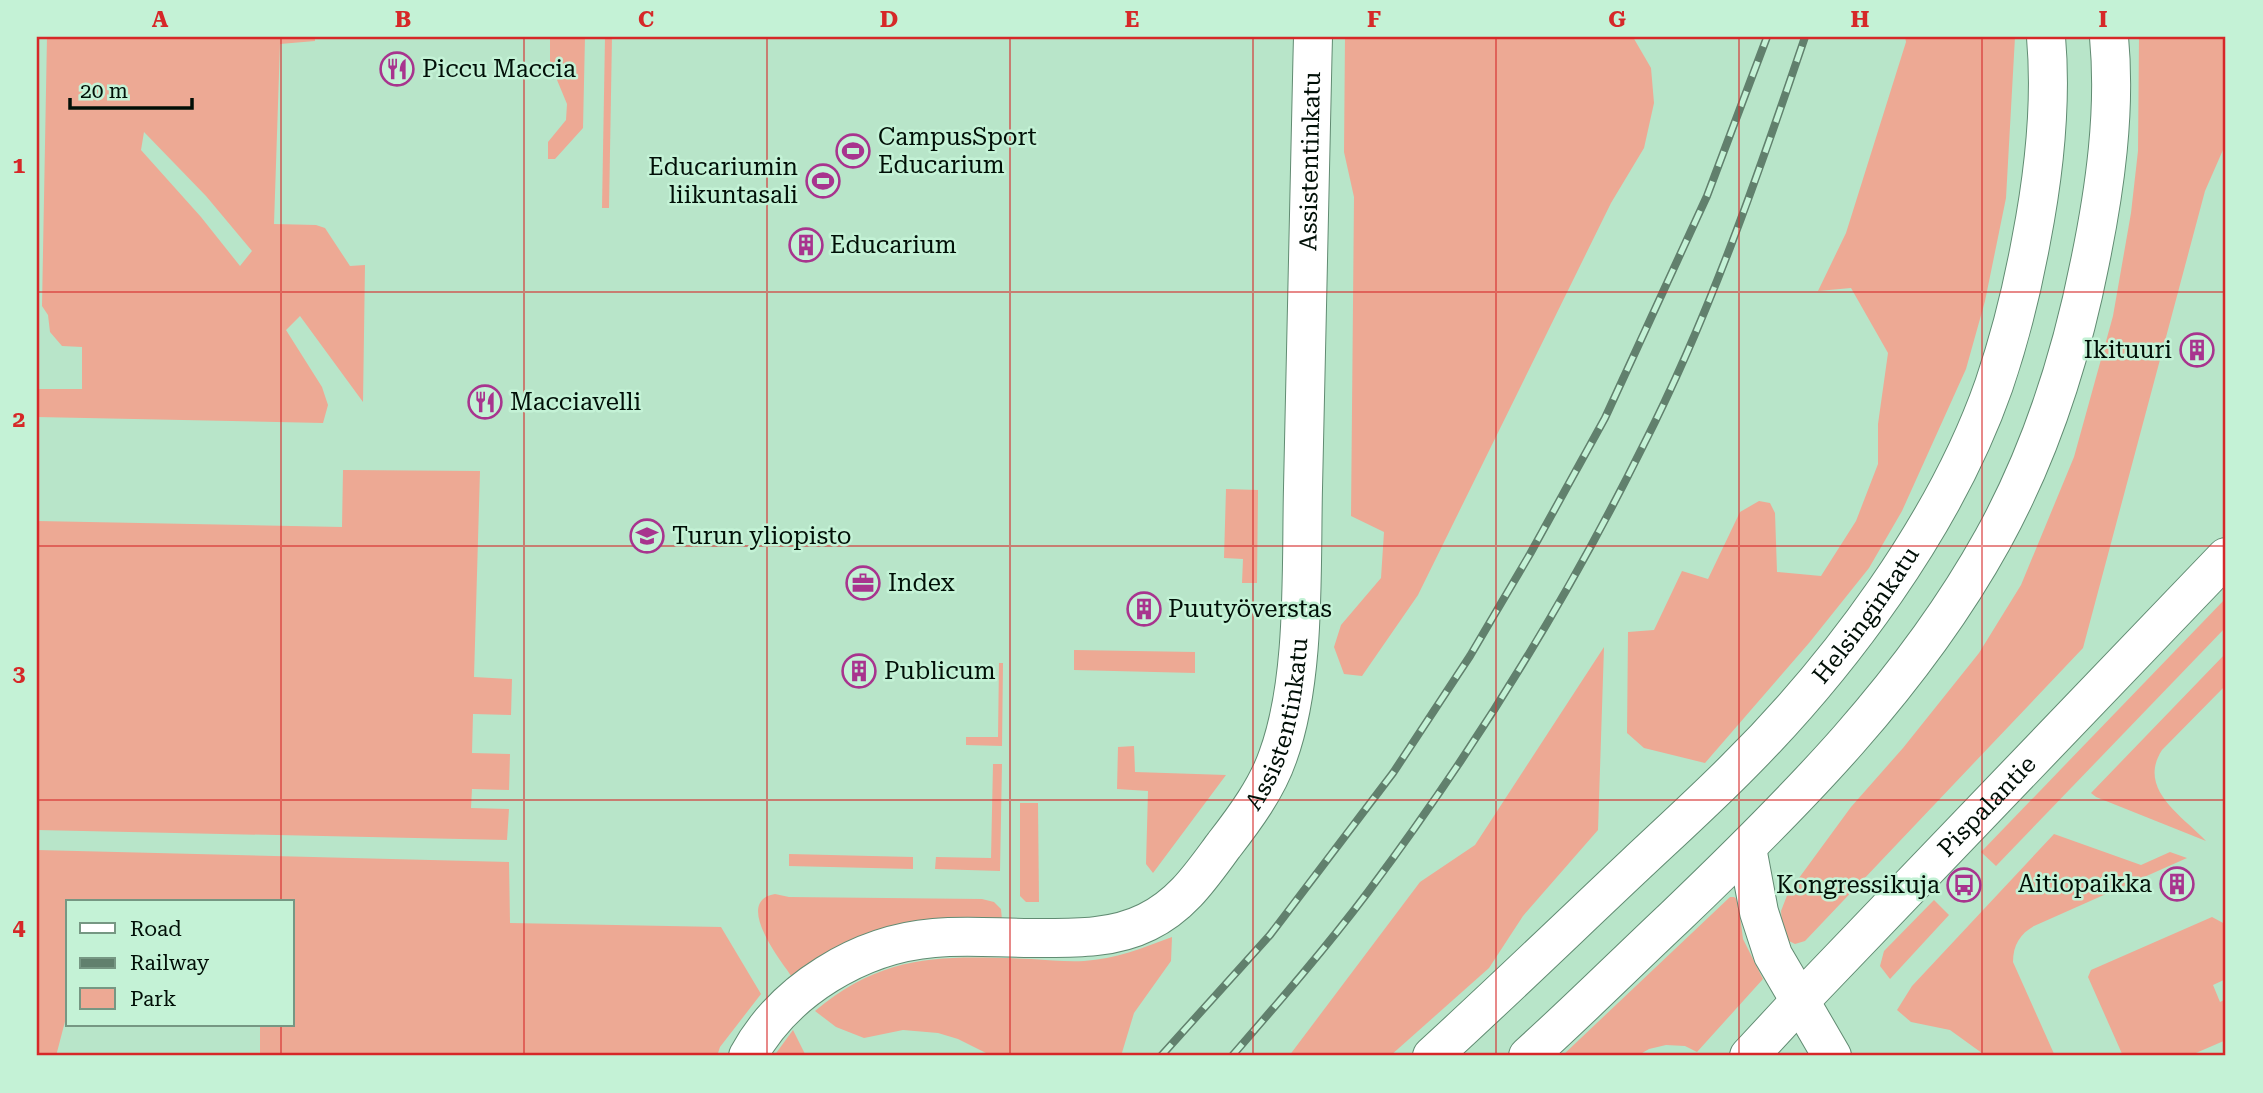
<svg xmlns="http://www.w3.org/2000/svg" width="2263" height="1093" font-family="'Roboto Serif',serif">
  <rect width="100%" height="100%" fill="#b8e5c9"/>
  <g fill="#eda994" fill-rule="evenodd">
    <path d="M47,37H315V41L280,44L274,224L316,225L325,228L350,266L365,265L363,402L300,316L286,330L322,387L328,405L323,423L37,417V389H82V347L62,346L50,332L48,315L42,306ZM144,132L206,196L252,251L240,266L201,217L141,150Z"/>
    <path d="M550,37H585L583,128L555,159H548V142L566,120L567,104L550,63Z"/>
    <path d="M605,37H612L609,208H602Z"/>
    <path d="M1345,37H1633L1651,68L1654,103L1644,148L1611,203L1418,595L1362,676L1344,674L1334,647L1341,625L1381,578L1384,532L1351,516L1354,197L1344,152Z"/>
    <path d="M1905,37H2015L2006,198L1985,301L1966,369L1902,511L1869,568L1809,643L1705,763L1644,748L1627,733L1628,632L1654,630L1682,571L1708,579L1740,512L1759,501L1770,503L1775,513L1777,572L1821,576L1856,521L1878,464V424L1888,353L1851,288L1818,291L1846,233L1906,42Z"/>
    <path d="M2139,37H2226V143L2205,191L2083,648L1805,941L1795,944L1789,941L1782,923L1781,911L1788,893L1851,807L1903,748L1979,653L2021,585L2074,457L2113,316L2131,213L2138,151Z"/>
    <path d="M343,470L480,471L474,677L512,679L511,715L473,714L472,753L510,754L509,790L472,789L471,808L509,809L507,840L37,830V521L342,527Z"/>
    <path d="M1226,489L1258,490L1257,583H1242L1243,559L1224,558Z"/>
    <path d="M2226,598V627L1996,866L1981,852Z"/>
    <path d="M1604,647L1598,830L1523,916L1489,968L1390,1056H1289L1420,882L1475,845Z"/>
    <path d="M1074,650L1195,652V673L1074,670Z"/>
    <path d="M2226,653V685L2162,750C2137,789 2181,815 2206,841L2096,797L2091,793Z"/>
    <path d="M999,663H1003L1002,746L966,745V737H998Z"/>
    <path d="M1134,746L1135,772L1226,775L1153,873L1146,864L1148,791L1117,789L1118,747Z"/>
    <path d="M993,764H1002L1000,871L935,869L936,857L991,858Z"/>
    <path d="M1020,803H1038L1039,902H1026L1020,896Z"/>
    <path d="M2054,834L2141,865L2170,852L2187,858L2034,926C2020,934 2013,945 2013,962L2055,1056H1986L1950,1030L1911,1022L1897,1010L1912,986Z"/>
    <path d="M37,850L509,862L510,923L721,927L761,994L720,1047L717,1056H260V1025H292V902H68V1010L56,1056H37Z"/>
    <path d="M789,854L913,857V869L789,866Z"/>
    <path d="M775,894L789,897L982,899L994,902L1001,909L1002,920L792,977C781,961 733,901 775,894Z"/>
    <path d="M1730,897H1734L1738,900L1743,939L1763,979L1697,1052L1685,1046L1666,1045L1649,1049L1637,1056H1562Z"/>
    <path d="M1934,900L1949,915L1890,979L1880,966L1884,951Z"/>
    <path d="M2212,917L2225,924L2226,927V979L2213,985L2220,1002L2226,999V1040L2189,1056H2123L2088,977L2091,970Z"/>
    <path d="M1172,937L1171,961L1134,1013L1121,1056H992L958,1039L938,1033L903,1030L864,1038L836,1027L815,1011C885,952 945,956 1031,959C1049,960 1067,962 1084,961C1115,959 1143,948 1172,937Z"/>
    <path d="M793,1030L806,1056H774Z"/>
  </g>
  <g fill="none" stroke-linecap="round" stroke-linejoin="round">
    <defs>
      <g id="street">
        <path d="M1800,1001L1832,1056"/>
        <path id="s1" d="M748,1056C784,990 860,944 934,938C966,935 999,938 1031,938C1070,938 1111,940 1147,922C1182,905 1201,876 1224,845C1245,818 1267,788 1278,756C1306,679 1301,570 1303,488C1307,337 1309,187 1313,37"/>
      </g>
      <g id="secondary">
        <path id="s2" d="M1749,1056L1800,1001L2226,557"/>
      </g>
      <g id="primary">
        <path d="M1747,848L1759,912L1773,955L1800,1001"/>
        <path id="s3" d="M1432,1056C1501,993 1568,928 1636,864C1669,833 1703,802 1735,770C1839,667 1945,525 1994,385C2010,338 2022,290 2031,241C2044,174 2052,105 2046,37"/>
        <path d="M1528,1056C1578,1011 1626,963 1675,917C1794,803 1913,684 1993,539C2041,452 2071,358 2090,262C2105,189 2116,111 2109,37"/>
      </g>
    </defs>
    <use href="#street" stroke="#618b72" stroke-width="40"/>
    <use href="#secondary" stroke="#618b72" stroke-width="40"/>
    <use href="#primary" stroke="#618b72" stroke-width="40"/>
    <use href="#street" stroke="#fff" stroke-width="38"/>
    <use href="#secondary" stroke="#fff" stroke-width="38"/>
    <use href="#primary" stroke="#fff" stroke-width="38"/>
    <defs>
      <g id="rail">
        <path d="M1161,1056L1270,935L1393,773L1470,656L1530,554L1605,418L1707,196L1767,37"/>
        <path d="M1232,1056C1278,1003 1325,949 1368,892C1472,753 1567,600 1644,444C1710,314 1758,175 1805,37"/>
      </g>
    </defs>
    <use href="#rail" stroke="#61806d" stroke-width="8"/>
    <use href="#rail" stroke="#c4f2d6" stroke-width="5" stroke-dasharray="16" stroke-linecap="butt"/>
  </g>
  <path fill="none" stroke="#d62828" stroke-width="2" stroke-opacity="0.55" d="M281,37V902M524,37V1056M767,37V1056M1010,37V1056M1253,37V1056M1496,37V1056M1739,37V1056M1982,37V1056M37,292H2226M37,546H2226M37,800H2226M281,1025V1056"/>
  <defs>
    <symbol id="restaurant-ring" viewBox="-11 -11 22 22"><circle r="9.5" fill="#c4f2d6" stroke="#a8348e" stroke-width="1.5"/><path d="M-5-6h1v4h1v-4h1v4h1v-4h1v5L-1.5 .5V6h-2V.5L-5-1ZM5-6V6H3V1.5H1.5Q1.5-4 5-6Z" fill="#a8348e"/></symbol>
    <symbol id="stadium-ring" viewBox="-11 -11 22 22"><circle r="9.5" fill="#c4f2d6" stroke="#a8348e" stroke-width="1.5"/><path d="M0-5a6.5 5 0 1 0 0 10a6.5 5 0 1 0 0-10ZM-3.5-1.8h7v3.6h-7Z" fill="#a8348e"/></symbol>
    <symbol id="building-ring" viewBox="-11 -11 22 22"><circle r="9.5" fill="#c4f2d6" stroke="#a8348e" stroke-width="1.5"/><path d="M-4-6H4V6H1V3H-1V6H-4ZM-2.5-4.3h1.7v1.8h-1.7ZM.8-4.3h1.7v1.8H.8ZM-2.5-1h1.7V.8h-1.7ZM.8-1h1.7V.8H.8Z" fill="#a8348e"/></symbol>
    <symbol id="university-ring" viewBox="-11 -11 22 22"><circle r="9.5" fill="#c4f2d6" stroke="#a8348e" stroke-width="1.5"/><path d="M0-5L7-2L0 1L-7-2ZM-4 1L0 2.5L4 1V4Q0 6-4 4Z" fill="#a8348e"/></symbol>
    <symbol id="office-ring" viewBox="-11 -11 22 22"><circle r="9.5" fill="#c4f2d6" stroke="#a8348e" stroke-width="1.5"/><path d="M-6-3h4V-5.5h4V-3h4V5H-6ZM-1-4.5V-3h2v-1.5ZM-6 0V1H6V0Z" fill="#a8348e"/></symbol>
    <symbol id="bus-ring" viewBox="-11 -11 22 22"><circle r="9.5" fill="#c4f2d6" stroke="#a8348e" stroke-width="1.5"/><path d="M-5-6H5V4H4V6H2V4H-2V6H-4V4H-5ZM-3.5-4V0h7V-4ZM-3.5 1.2v1.5H-2V1.2ZM2 1.2v1.5H3.5V1.2Z" fill="#a8348e"/></symbol>
  </defs>
  <g fill-rule="evenodd">
    <use href="#restaurant-ring" x="378" y="50" width="38" height="38"/>
    <use href="#stadium-ring" x="834" y="132" width="38" height="38"/>
    <use href="#stadium-ring" x="804" y="162" width="38" height="38"/>
    <use href="#building-ring" x="787" y="226" width="38" height="38"/>
    <use href="#building-ring" x="2178" y="331" width="38" height="38"/>
    <use href="#restaurant-ring" x="466" y="383" width="38" height="38"/>
    <use href="#university-ring" x="628" y="517" width="38" height="38"/>
    <use href="#office-ring" x="844" y="564" width="38" height="38"/>
    <use href="#building-ring" x="1125" y="590" width="38" height="38"/>
    <use href="#building-ring" x="840" y="652" width="38" height="38"/>
    <use href="#building-ring" x="2158" y="865" width="38" height="38"/>
    <use href="#bus-ring" x="1945" y="866" width="38" height="38"/>
  </g>
  <g text-anchor="middle" stroke-width="5" stroke-linejoin="round" paint-order="stroke">
    <g font-size="24" fill="#010f07" stroke="#c4f2d6" text-anchor="start">
      <text x="422" y="77">Piccu Maccia</text>
      <text x="878" y="145">CampusSport<tspan x="878" dy="28">Educarium</tspan></text>
      <text x="798" y="175" text-anchor="end">Educariumin<tspan x="798" dy="28">liikuntasali</tspan></text>
      <text x="830" y="253">Educarium</text>
      <text x="2172" y="358" text-anchor="end">Ikituuri</text>
      <text x="510" y="410">Macciavelli</text>
      <text x="672" y="544">Turun yliopisto</text>
      <text x="888" y="591">Index</text>
      <text x="1168" y="617">Puutyöverstas</text>
      <text x="884" y="679">Publicum</text>
      <text x="2152" y="892" text-anchor="end">Aitiopaikka</text>
      <text x="1940" y="893" text-anchor="end">Kongressikuja</text>
    </g>
    <g font-size="24" fill="#010f07" stroke="#c4f2d6">
      <text dy="8" stroke="none"><textPath href="#s1" startOffset="1256">Assistentinkatu</textPath></text>
      <text dy="8" stroke="none"><textPath href="#s3" startOffset="620">Helsinginkatu</textPath></text>
      <text dy="8" stroke="none"><textPath href="#s1" startOffset="690">Assistentinkatu</textPath></text>
      <text dy="8" stroke="none"><textPath href="#s2" startOffset="345">Pispalantie</textPath></text>
    </g>
  </g>
  <rect width="2263" height="1093" fill="none" stroke="#c4f2d6" stroke-width="77"/>
  <rect x="66" y="900" width="228" height="126" fill="#c4f2d6" stroke="#769783" stroke-width="2"/>
  <rect x="80" y="923" width="35" height="10" fill="#ffffff" stroke="#769783" stroke-width="2"/>
  <text x="130" y="936" font-size="21" fill="#010f07">Road</text>
  <rect x="80" y="958" width="35" height="10" fill="#61806d" stroke="#769783" stroke-width="2"/>
  <text x="130" y="970" font-size="21" fill="#010f07">Railway</text>
  <rect x="80" y="988" width="35" height="21" fill="#eda994" stroke="#769783" stroke-width="2"/>
  <text x="130" y="1006" font-size="21" fill="#010f07">Park</text>
  <path d="M70 98v10h122v-10" fill="none" stroke="#010f07" stroke-width="3.5"/>
  <text x="80" y="98" font-size="21" fill="#010f07" stroke="#c4f2d6" stroke-width="5" paint-order="stroke">20 m</text>
  <rect x="38" y="38" width="2186" height="1016" fill="none" stroke="#d62828" stroke-width="2.5"/>
  <g font-size="23" text-anchor="middle" font-weight="bold" fill="#d62828">
    <text x="160" y="27">A</text>
    <text x="403" y="27">B</text>
    <text x="646" y="27">C</text>
    <text x="889" y="27">D</text>
    <text x="1132" y="27">E</text>
    <text x="1374" y="27">F</text>
    <text x="1617" y="27">G</text>
    <text x="1860" y="27">H</text>
    <text x="2103" y="27">I</text>
    <text x="19" y="173">1</text>
    <text x="19" y="427">2</text>
    <text x="19" y="681">3</text>
    <text x="19" y="935">4</text>
  </g>
</svg>
